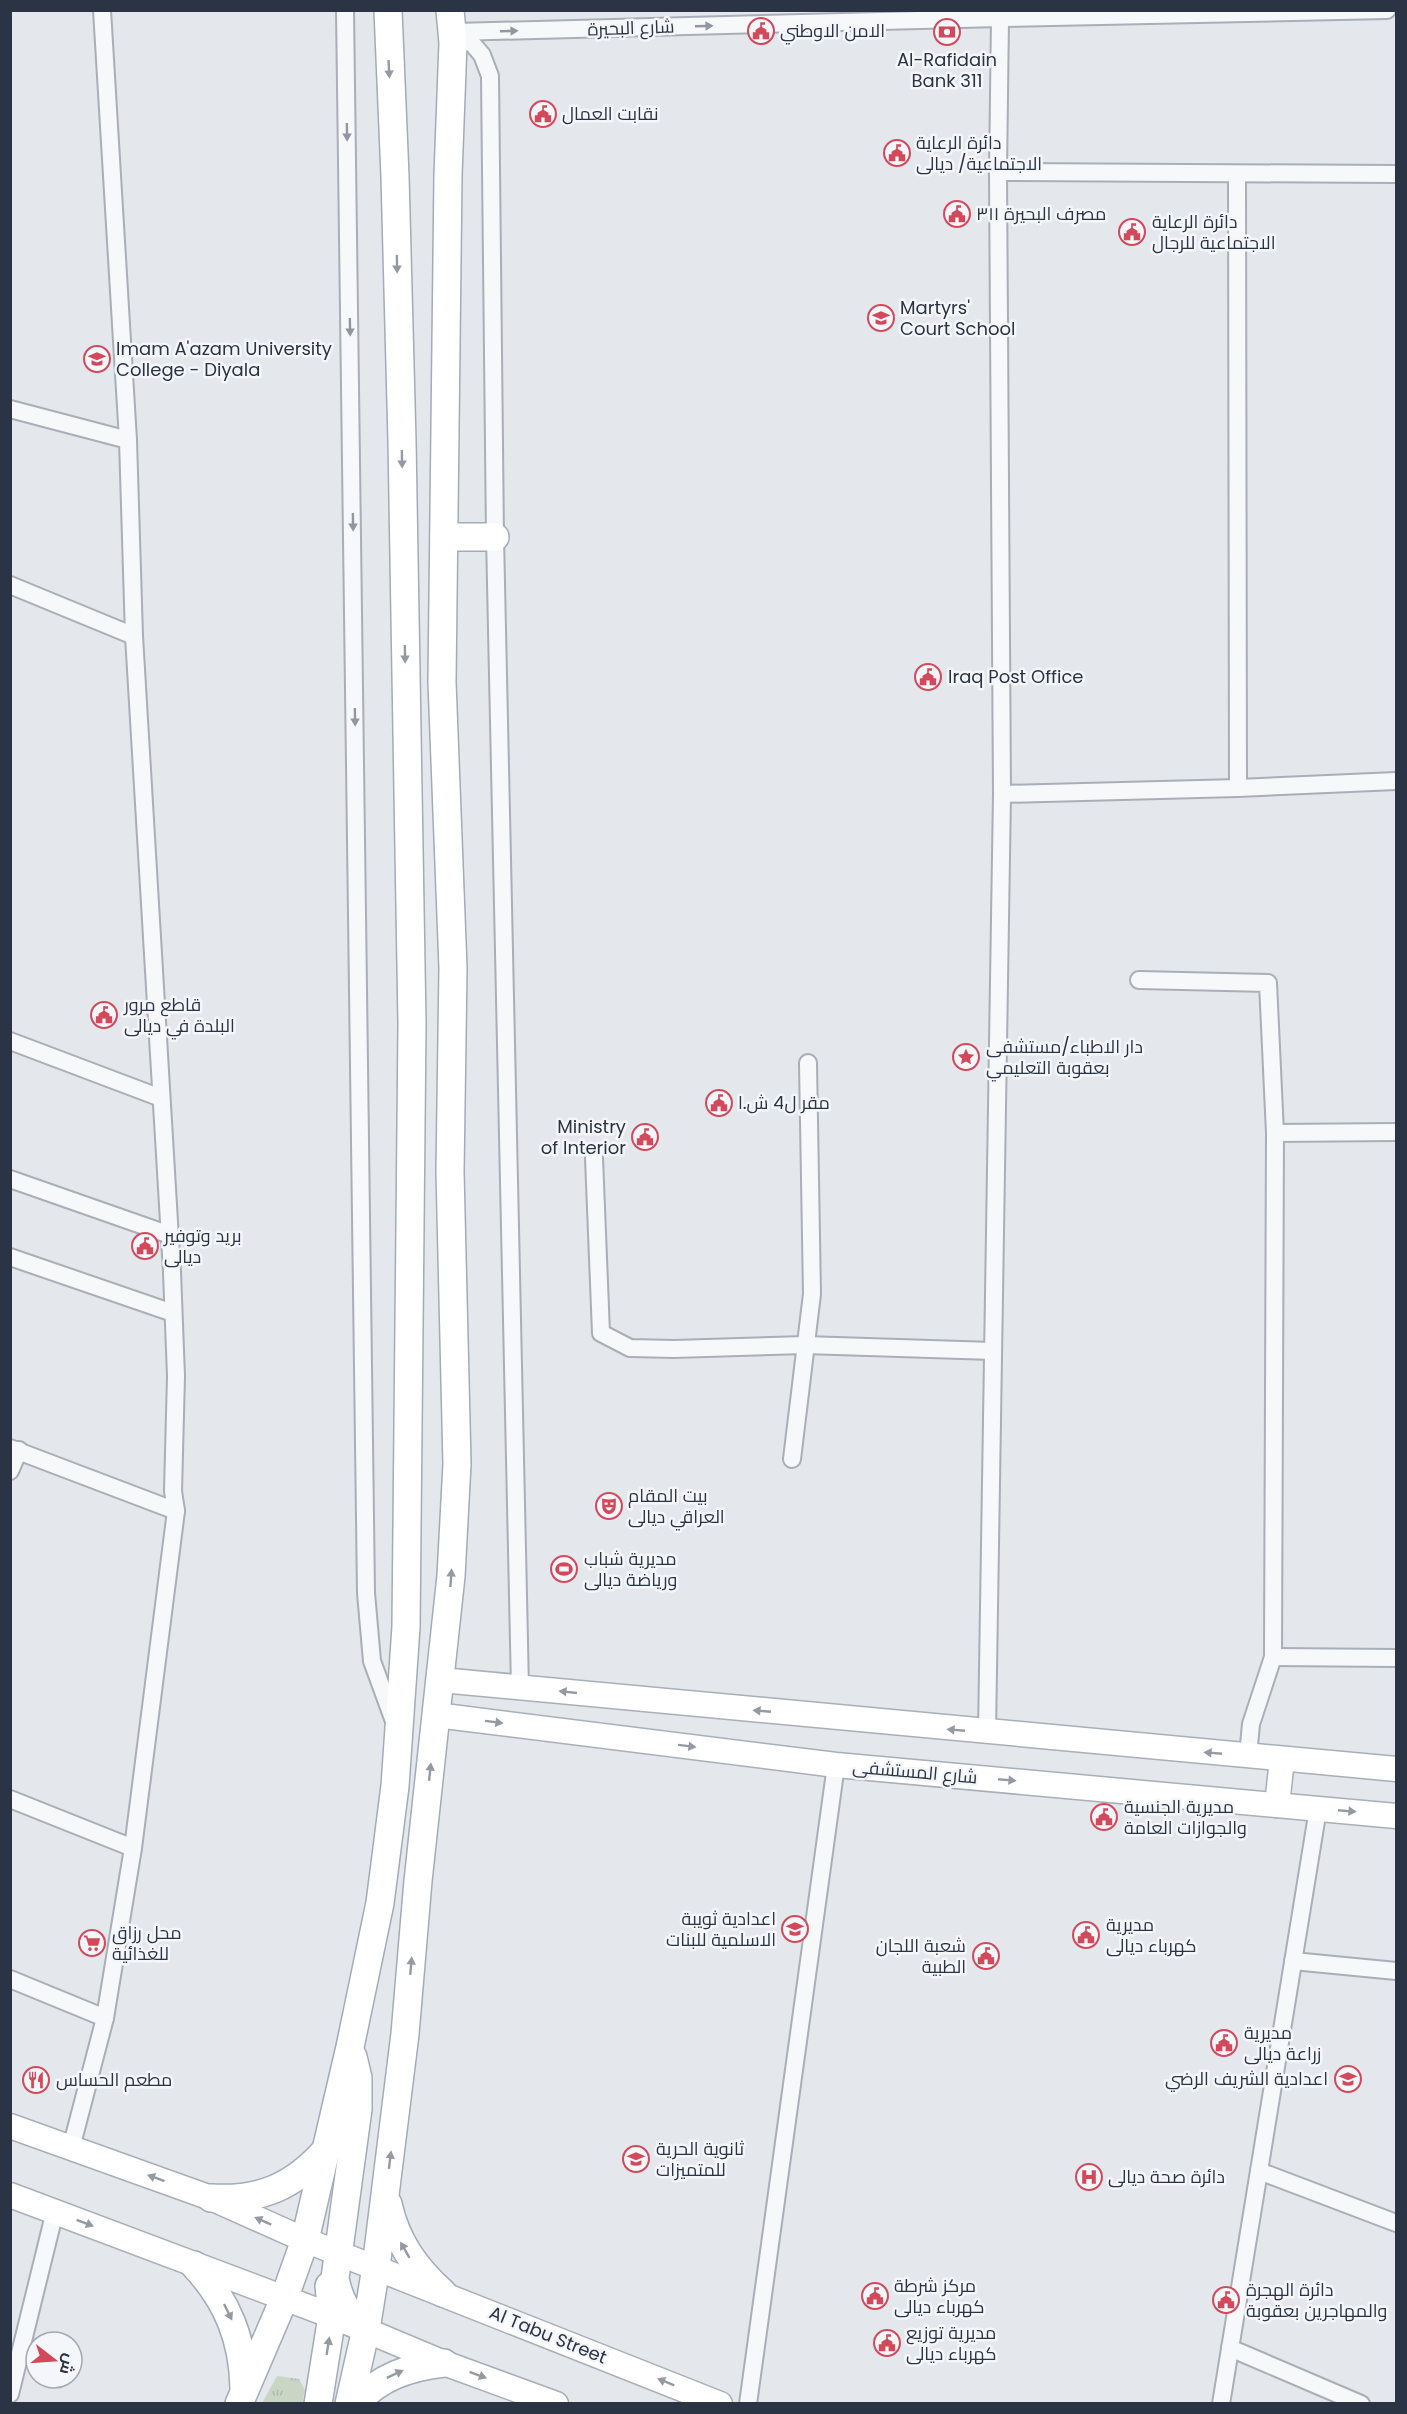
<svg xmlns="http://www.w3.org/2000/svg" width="1407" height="2414" font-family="Poppins,Cairo,sans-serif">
  <defs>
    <pattern id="park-tufts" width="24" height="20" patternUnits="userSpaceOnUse" patternTransform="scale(1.5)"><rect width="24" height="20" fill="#c9d6c5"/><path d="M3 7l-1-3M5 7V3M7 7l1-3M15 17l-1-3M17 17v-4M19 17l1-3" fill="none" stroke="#adb8ab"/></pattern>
  </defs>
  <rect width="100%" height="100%" fill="#e4e7ec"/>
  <path fill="url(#park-tufts)" d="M277,2376L299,2379L305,2390L302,2403H262Z"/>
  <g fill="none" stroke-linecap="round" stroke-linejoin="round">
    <defs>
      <g id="street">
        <path d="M345,10L366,1593L372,1661L395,1724"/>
        <path d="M455,32L1000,18L1387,10"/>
        <path d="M453,43L471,42L482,55L490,76L495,537L520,1688"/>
        <path d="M998,172L1396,174"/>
        <path d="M1237,174L1238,788"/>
        <path d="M10,409L128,440"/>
        <path d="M10,585L134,636"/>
        <path d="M1002,794L1238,788L1396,781"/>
        <path d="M1139,980L1268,983L1275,1133L1273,1657L1251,1724L1248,1756"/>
        <path d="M10,1041L161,1098"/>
        <path d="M1275,1133L1396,1132"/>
        <path d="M594,1158L601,1333L630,1348L674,1349L805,1345L993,1351"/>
        <path d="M10,1179L170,1235"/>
        <path d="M10,1257L173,1313"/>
        <path d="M10,1448L176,1511"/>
        <path d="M792,1459L812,1294L808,1063"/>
        <path d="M10,1471L19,1450"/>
        <path d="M1273,1657L1396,1658"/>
        <path d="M987,1733L1002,794L998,172L1000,18"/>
        <path d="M10,1799L133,1848"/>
        <path d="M1293,1961L1396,1971"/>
        <path d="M10,1979L105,2018"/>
        <path d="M71,2148L105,2018L133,1848L176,1511L173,1491L176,1376L172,1272L134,636L128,440L102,10"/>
        <path d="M1259,2171L1396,2223"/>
        <path d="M1230,2348L1361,2404"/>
        <path d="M10,2394L55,2211"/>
        <path d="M748,2404L836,1765"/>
        <path d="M1221,2404L1318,1809"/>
      </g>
      <g id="secondary">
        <path d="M441,1680L1396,1769"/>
        <path d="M436,1715L836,1765L1396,1816"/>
        <path d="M1277,1805L1282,1759"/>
        <path d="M10,2126L211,2198L305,2240L720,2404"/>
        <path d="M10,2195L332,2316L444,2363L556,2404"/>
      </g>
      <g id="primary">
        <path d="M444,537H495"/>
        <path d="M353,2057L358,2078V2109L335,2278C339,2300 348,2316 366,2329"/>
        <path d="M211,2198C260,2201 293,2187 326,2150"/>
        <path d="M388,2204C396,2241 415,2268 443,2293"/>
        <path d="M194,2265C227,2300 243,2339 244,2388"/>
        <path d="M239,2404L284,2299L305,2240L350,2047L380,1903L395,1786L406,1627L412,1024L402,441L395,176L388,10"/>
        <path d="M318,2404L332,2316L329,2286"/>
        <path d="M349,2404L366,2329L376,2267L405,2034L418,1881L451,1576L457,1464L450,1172L453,968L442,682L448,175L453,43L450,10"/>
        <path d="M355,2404C379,2377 409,2367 444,2363"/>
      </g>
    </defs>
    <use href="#street" stroke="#a9aeb7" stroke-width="20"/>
    <use href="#secondary" stroke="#a9aeb7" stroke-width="27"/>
    <use href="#primary" stroke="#a3abb8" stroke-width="30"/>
    <use href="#street" stroke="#f7f8fa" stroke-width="16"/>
    <use href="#secondary" stroke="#fff" stroke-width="24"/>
    <use href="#primary" stroke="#fff" stroke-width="27"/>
  </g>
  <defs><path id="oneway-solid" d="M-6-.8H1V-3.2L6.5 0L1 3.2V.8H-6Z" transform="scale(1.5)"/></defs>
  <g fill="#9196a0">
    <use href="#oneway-solid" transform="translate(704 26) rotate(-2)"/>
    <use href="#oneway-solid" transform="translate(509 31) rotate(-2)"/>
    <use href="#oneway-solid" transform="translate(347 132) rotate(89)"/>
    <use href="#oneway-solid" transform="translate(350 327) rotate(89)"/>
    <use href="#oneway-solid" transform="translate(353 522) rotate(89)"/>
    <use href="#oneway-solid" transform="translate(355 717) rotate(89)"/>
  </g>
  <g fill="#959aa2">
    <use href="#oneway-solid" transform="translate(389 69) rotate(87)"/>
    <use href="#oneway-solid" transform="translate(397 264) rotate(89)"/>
    <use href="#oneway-solid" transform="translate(402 459) rotate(89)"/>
    <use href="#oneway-solid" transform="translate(405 654) rotate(89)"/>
    <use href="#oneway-solid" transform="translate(451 1578) rotate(-86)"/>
    <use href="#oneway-solid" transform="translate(568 1692) rotate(-174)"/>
    <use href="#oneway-solid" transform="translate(762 1711) rotate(-175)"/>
    <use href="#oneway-solid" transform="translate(494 1722) rotate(7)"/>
    <use href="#oneway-solid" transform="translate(956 1730) rotate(-175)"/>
    <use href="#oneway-solid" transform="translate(687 1746) rotate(7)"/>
    <use href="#oneway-solid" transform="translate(1213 1753) rotate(-175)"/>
    <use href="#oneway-solid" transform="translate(430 1772) rotate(-84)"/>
    <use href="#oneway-solid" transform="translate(1007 1780) rotate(5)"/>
    <use href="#oneway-solid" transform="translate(1347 1811) rotate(5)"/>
    <use href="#oneway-solid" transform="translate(411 1966) rotate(-85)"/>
    <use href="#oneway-solid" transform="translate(390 2160) rotate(-83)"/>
    <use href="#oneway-solid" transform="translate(156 2178) rotate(-160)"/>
    <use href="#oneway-solid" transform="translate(263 2221) rotate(-156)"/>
    <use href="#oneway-solid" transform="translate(85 2223) rotate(21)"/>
    <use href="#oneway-solid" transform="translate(405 2250) rotate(-120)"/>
    <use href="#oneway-solid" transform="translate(228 2312) rotate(64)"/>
    <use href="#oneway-solid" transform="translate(328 2346) rotate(-81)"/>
    <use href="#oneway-solid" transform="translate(395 2374) rotate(-25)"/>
    <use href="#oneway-solid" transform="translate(478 2375) rotate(20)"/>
    <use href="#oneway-solid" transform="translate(666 2382) rotate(-158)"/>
  </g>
  <defs>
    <symbol id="civic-ring" viewBox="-11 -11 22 22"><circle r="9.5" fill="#f4f6f9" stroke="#d1495b" stroke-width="1.5"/><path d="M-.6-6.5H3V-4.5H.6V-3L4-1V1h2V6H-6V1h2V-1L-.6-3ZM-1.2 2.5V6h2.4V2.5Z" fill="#d1495b"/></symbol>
    <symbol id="bank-ring" viewBox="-11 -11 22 22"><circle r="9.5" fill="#f4f6f9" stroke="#d1495b" stroke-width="1.5"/><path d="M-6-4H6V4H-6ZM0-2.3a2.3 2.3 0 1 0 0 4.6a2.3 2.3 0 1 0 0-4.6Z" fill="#d1495b"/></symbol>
    <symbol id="school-ring" viewBox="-11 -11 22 22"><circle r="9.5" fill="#f4f6f9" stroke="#d1495b" stroke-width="1.5"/><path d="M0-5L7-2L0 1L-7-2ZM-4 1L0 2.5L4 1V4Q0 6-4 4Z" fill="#d1495b"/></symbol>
    <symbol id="university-ring" viewBox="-11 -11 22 22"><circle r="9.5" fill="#f4f6f9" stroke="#d1495b" stroke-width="1.5"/><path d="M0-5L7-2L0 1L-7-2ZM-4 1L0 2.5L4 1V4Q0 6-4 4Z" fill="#d1495b"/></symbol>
    <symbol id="sight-ring" viewBox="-11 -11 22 22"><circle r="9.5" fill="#f4f6f9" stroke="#d1495b" stroke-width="1.5"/><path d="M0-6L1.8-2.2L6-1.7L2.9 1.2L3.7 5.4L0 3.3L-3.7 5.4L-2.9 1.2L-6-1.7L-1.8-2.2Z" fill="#d1495b"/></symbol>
    <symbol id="theatre-ring" viewBox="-11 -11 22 22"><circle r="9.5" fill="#f4f6f9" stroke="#d1495b" stroke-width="1.5"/><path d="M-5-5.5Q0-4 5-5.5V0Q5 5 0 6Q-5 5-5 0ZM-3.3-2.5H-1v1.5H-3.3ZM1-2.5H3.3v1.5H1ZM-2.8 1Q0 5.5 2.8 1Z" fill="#d1495b"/></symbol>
    <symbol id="stadium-ring" viewBox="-11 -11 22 22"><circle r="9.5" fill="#f4f6f9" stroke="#d1495b" stroke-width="1.5"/><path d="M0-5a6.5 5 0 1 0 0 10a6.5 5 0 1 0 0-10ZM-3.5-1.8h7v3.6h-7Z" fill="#d1495b"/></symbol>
    <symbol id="supermarket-ring" viewBox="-11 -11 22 22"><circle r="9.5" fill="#f4f6f9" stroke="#d1495b" stroke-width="1.5"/><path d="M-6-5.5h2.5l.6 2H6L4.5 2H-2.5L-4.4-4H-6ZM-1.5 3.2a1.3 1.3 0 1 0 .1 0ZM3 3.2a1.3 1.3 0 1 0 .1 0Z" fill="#d1495b"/></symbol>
    <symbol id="restaurant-ring" viewBox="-11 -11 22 22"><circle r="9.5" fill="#f4f6f9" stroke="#d1495b" stroke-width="1.5"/><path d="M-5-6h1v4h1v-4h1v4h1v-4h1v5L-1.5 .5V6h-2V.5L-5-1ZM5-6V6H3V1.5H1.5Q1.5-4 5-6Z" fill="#d1495b"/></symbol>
    <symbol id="hospital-ring" viewBox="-11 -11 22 22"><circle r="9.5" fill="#f4f6f9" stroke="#d1495b" stroke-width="1.5"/><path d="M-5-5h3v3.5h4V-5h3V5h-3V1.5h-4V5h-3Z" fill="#d1495b"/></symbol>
  </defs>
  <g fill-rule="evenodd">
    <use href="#civic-ring" x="746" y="16" width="30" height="30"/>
    <use href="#bank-ring" x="932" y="17" width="30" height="30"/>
    <use href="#civic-ring" x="528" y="99" width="30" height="30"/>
    <use href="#civic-ring" x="882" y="138" width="30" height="30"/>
    <use href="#civic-ring" x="942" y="199" width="30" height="30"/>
    <use href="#civic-ring" x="1117" y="217" width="30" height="30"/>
    <use href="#school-ring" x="866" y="303" width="30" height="30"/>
    <use href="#university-ring" x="82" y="344" width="30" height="30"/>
    <use href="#civic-ring" x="913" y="662" width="30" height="30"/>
    <use href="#civic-ring" x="89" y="1000" width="30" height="30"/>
    <use href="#sight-ring" x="951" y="1042" width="30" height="30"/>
    <use href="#civic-ring" x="704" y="1088" width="30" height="30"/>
    <use href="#civic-ring" x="630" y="1122" width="30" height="30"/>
    <use href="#civic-ring" x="130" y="1231" width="30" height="30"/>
    <use href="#theatre-ring" x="594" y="1491" width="30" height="30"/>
    <use href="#stadium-ring" x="549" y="1554" width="30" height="30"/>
    <use href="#civic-ring" x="1089" y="1802" width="30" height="30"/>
    <use href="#school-ring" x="780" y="1914" width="30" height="30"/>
    <use href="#civic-ring" x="1071" y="1920" width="30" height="30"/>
    <use href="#supermarket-ring" x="77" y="1928" width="30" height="30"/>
    <use href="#civic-ring" x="971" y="1941" width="30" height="30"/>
    <use href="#civic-ring" x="1209" y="2028" width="30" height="30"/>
    <use href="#school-ring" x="1333" y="2064" width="30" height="30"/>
    <use href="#restaurant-ring" x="21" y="2065" width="30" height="30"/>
    <use href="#school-ring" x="621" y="2144" width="30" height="30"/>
    <use href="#hospital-ring" x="1074" y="2162" width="30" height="30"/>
    <use href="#civic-ring" x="860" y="2281" width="30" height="30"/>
    <use href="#civic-ring" x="1211" y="2285" width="30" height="30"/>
    <use href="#civic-ring" x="872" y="2328" width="30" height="30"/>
  </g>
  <g text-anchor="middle" stroke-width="5" stroke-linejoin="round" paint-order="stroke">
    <g font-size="18" fill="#2b3445" stroke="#f4f6f9">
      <text transform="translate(631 28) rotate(-2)" y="6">شارع البحيرة</text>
      <text transform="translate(915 1772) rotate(5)" y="6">شارع المستشفى</text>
      <text transform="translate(548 2335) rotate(22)" y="6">Al Tabu Street</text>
    </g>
    <g font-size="18" fill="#2b3445" stroke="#f4f6f9" text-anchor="start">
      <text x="780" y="37">الامن الاوطني</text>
      <text x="947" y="66" text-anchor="middle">Al-Rafidain<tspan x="947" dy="21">Bank 311</tspan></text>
      <text x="562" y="120">نقابت العمال</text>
      <text x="916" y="149">دائرة الرعاية<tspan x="916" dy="21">الاجتماعية/ ديالى</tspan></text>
      <text x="976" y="220">مصرف البحيرة ٣١١</text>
      <text x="1152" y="228">دائرة الرعاية<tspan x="1152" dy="21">الاجتماعية للرجال</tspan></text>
      <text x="900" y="314">Martyrs'<tspan x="900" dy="21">Court School</tspan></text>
      <text x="116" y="355">Imam A'azam University<tspan x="116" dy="21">College - Diyala</tspan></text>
      <text x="948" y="683">Iraq Post Office</text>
      <text x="124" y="1011">قاطع مرور<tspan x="124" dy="21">البلدة في ديالى</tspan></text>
      <text x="986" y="1053">دار الاطباء/مستشفى<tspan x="986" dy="21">بعقوبة التعليمي</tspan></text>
      <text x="738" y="1109">مقر ل4 ش.ا</text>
      <text x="626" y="1133" text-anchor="end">Ministry<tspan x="626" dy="21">of Interior</tspan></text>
      <text x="164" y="1242">بريد وتوفير<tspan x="164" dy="21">ديالى</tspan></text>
      <text x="628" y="1502">بيت المقام<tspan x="628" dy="21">العراقي ديالى</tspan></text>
      <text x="584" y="1565">مديرية شباب<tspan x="584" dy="21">ورياضة ديالى</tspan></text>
      <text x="1124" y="1813">مديرية الجنسية<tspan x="1124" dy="21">والجوازات العامة</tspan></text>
      <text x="776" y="1925" text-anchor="end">اعدادية ثويبة<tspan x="776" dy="21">الاسلمية للبنات</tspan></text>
      <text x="1106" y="1931">مديرية<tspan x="1106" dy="21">كهرباء ديالى</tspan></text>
      <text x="112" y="1939">محل رزاق<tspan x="112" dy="21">للغذائية</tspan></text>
      <text x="966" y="1952" text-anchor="end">شعبة اللجان<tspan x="966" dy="21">الطبية</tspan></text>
      <text x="1244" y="2039">مديرية<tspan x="1244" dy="21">زراعة ديالى</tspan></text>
      <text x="1328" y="2085" text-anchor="end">اعدادية الشريف الرضي</text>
      <text x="56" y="2086">مطعم الحساس</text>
      <text x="656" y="2155">ثانوية الحرية<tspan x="656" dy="21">للمتميزات</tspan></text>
      <text x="1108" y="2183">دائرة صحة ديالى</text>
      <text x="894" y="2292">مركز شرطة<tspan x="894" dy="21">كهرباء ديالى</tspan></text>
      <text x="1246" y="2296">دائرة الهجرة<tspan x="1246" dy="21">والمهاجرين بعقوبة</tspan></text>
      <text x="906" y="2339">مديرية توزيع<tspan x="906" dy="21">كهرباء ديالى</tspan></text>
    </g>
  </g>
  <rect width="1407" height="2414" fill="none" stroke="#2b3445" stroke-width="24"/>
  <g transform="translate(54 2360) rotate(107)"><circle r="28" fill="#f4f6f9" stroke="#a4a8b1" stroke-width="1.5"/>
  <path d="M0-4.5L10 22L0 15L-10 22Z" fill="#d1495b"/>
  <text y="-9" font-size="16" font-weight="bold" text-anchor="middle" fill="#2b3445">ش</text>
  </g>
</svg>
